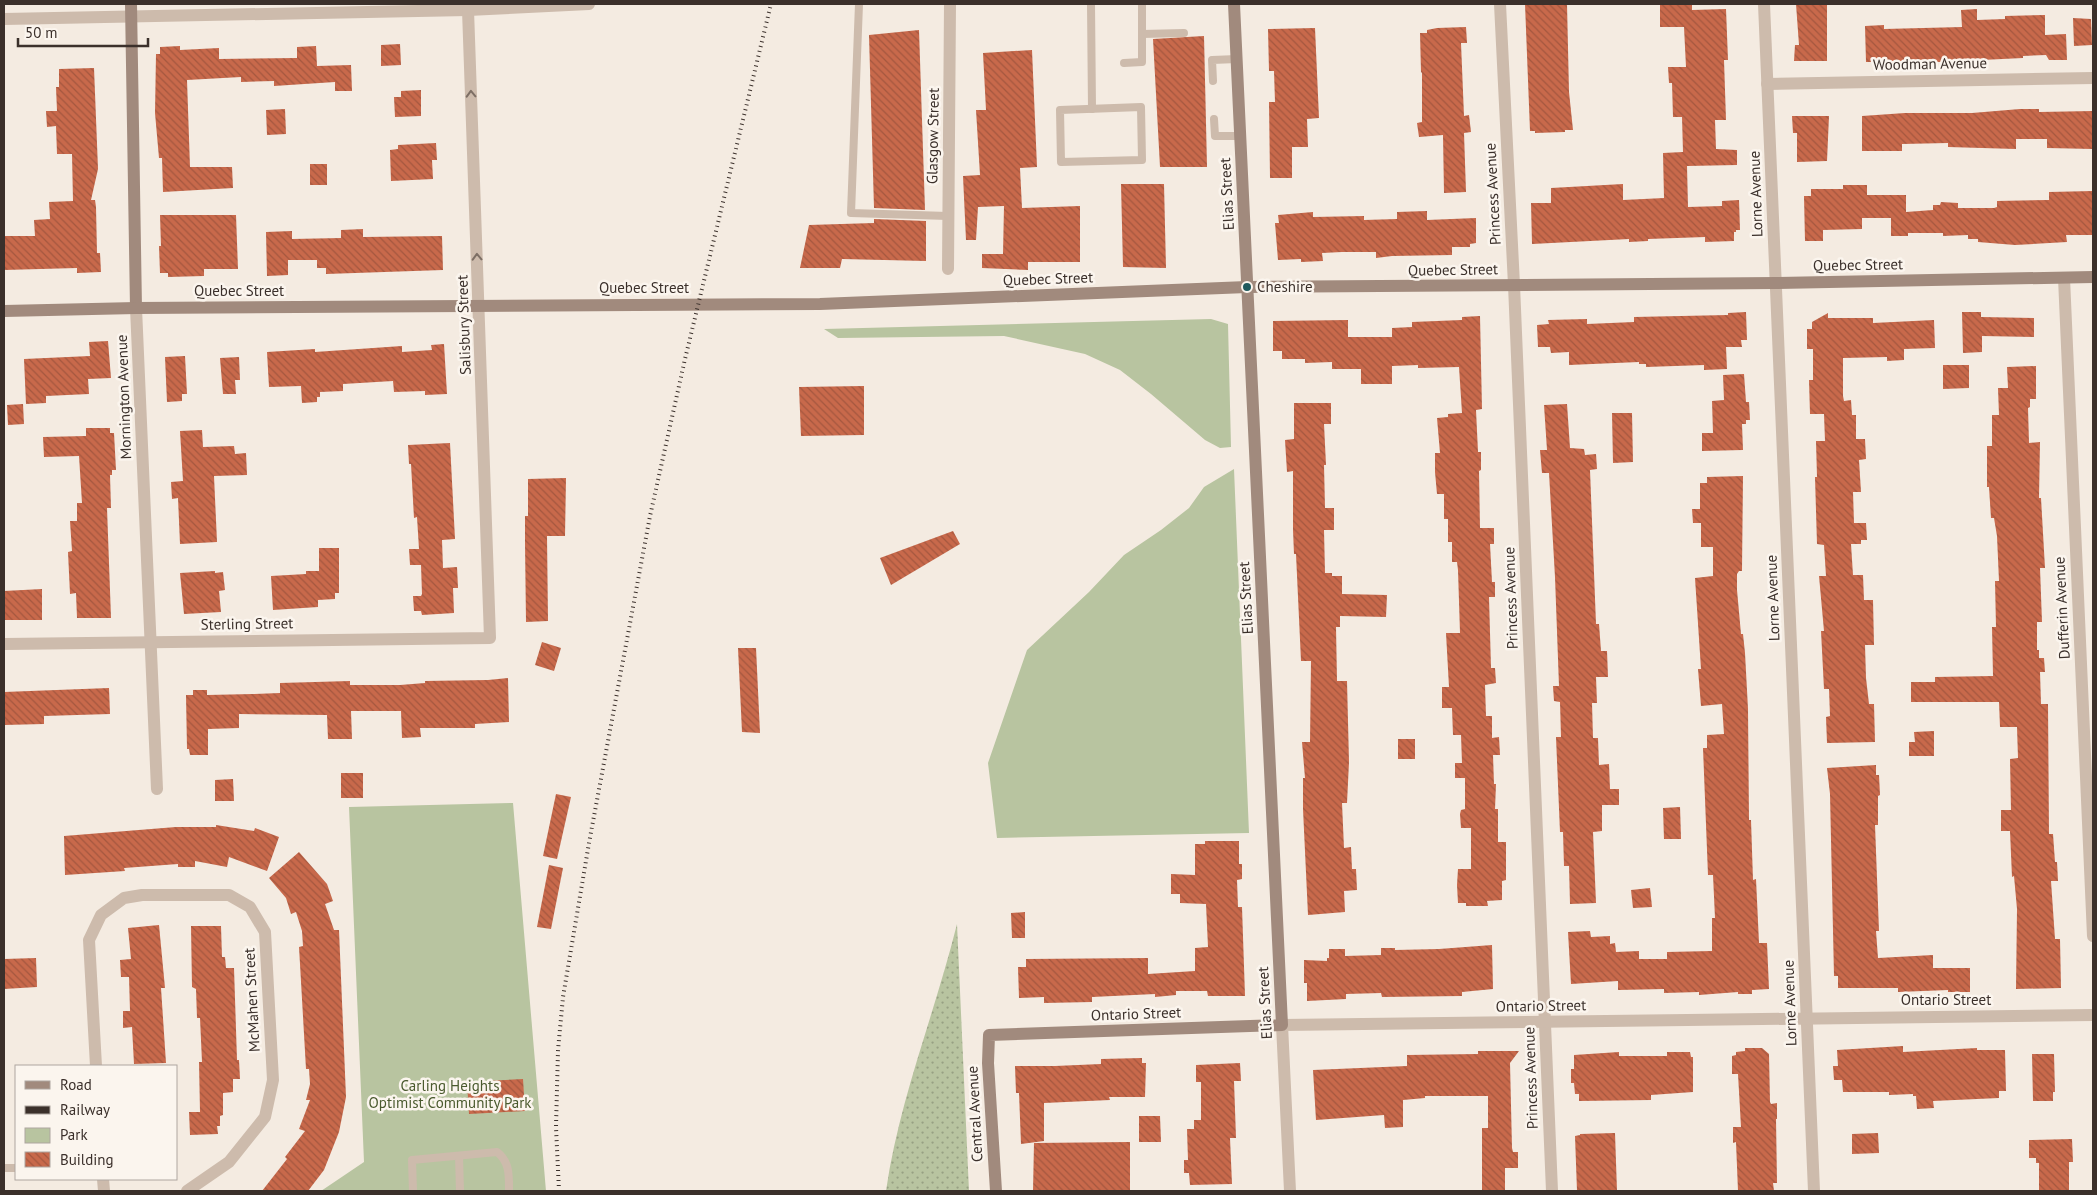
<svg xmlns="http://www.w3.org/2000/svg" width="2097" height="1195" font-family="'PT Sans',sans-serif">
  <defs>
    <pattern id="grass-dots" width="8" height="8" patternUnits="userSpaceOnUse" patternTransform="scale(1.25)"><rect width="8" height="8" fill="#b8c4a0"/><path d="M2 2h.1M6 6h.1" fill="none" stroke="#97a083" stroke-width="1.8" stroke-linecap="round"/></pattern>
    <pattern id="building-back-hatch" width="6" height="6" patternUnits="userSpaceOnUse" patternTransform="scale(1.25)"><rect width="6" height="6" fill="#c8694b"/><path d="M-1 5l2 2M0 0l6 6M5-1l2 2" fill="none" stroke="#a4573f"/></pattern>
  </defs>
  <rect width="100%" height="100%" fill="#f4ebe1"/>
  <path fill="url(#grass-dots)" d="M957,924L969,1191H886C899,1100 935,1013 957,924Z"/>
  <g fill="#b8c4a0">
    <path d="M1211,319L1228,324L1231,447L1220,448L1205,440L1151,394L1120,370L1085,354L1004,336L838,338L824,329Z"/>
    <path d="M1234,469L1249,833L997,838L988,763L1027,650L1089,592L1124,555L1161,530L1189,508L1204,487Z"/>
    <path d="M513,803L546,1191H321L364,1162L349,807Z"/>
  </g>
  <g fill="url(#building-back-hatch)">
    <path d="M1525,4H1567L1569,92L1573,130H1565V132L1535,133V131H1530Z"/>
    <path d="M1660,4H1692V10L1726,9L1728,60H1724L1726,120H1715L1716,149L1737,150V165L1687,166L1688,207L1722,206V201L1739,200L1740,230H1736V232H1734V241L1705,242V237L1648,239V241L1629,242V239L1532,244L1531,203H1551V188L1623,184V200L1664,198L1663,153L1683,152L1682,117H1673L1672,83H1669L1668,67H1686L1684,27H1660Z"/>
    <path d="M1796,4H1827V61H1794L1795,45H1799Z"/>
    <path d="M1977,9V20L2005,19V16L2045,15V35L2066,34L2067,60H2049L2046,55L2023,56V58L1940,62H1866L1865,26L1884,25V29L1962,27L1961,10Z"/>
    <path d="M2073,18L2091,19L2092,45L2074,46Z"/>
    <path d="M1466,27L1467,43H1461L1464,116L1469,115L1471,132L1464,133L1466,192L1444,193L1443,135L1419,137L1417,123L1422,122V73L1421,72L1420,33H1427V30L1437,28Z"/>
    <path d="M1315,28L1319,118L1307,119L1308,147H1292V178H1270L1269,102H1275L1274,71H1269L1268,29Z"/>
    <path d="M919,30L925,210L874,208L869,35Z"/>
    <path d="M1204,36L1207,167H1160L1153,39Z"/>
    <path d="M400,44L401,65L381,66V45Z"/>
    <path d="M180,46V50L219,48V59L297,58V47L316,46L317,66L351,65L352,91H335V82L274,86V81L241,82V77L187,80L190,167H232L233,188L163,192L162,158H159L155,113L156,54H160V47Z"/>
    <path d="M1032,50L1037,167L1020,168L1022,208L1080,206V262H1028V270L982,268V254H1003L1004,206L978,207L976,240H966L963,176L980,175L976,110H986L983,53Z"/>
    <path d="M94,68L98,169L91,200H95L96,207L97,253H100L101,272L77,273V268L4,270V236H35L34,220L50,219L49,202L73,201L72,154H57L56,126L47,127L46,111H57L56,87H59V69Z"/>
    <path d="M421,90V116L395,117L394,97H401V91Z"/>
    <path d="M285,109L286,134L267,135L266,110Z"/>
    <path d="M2020,109H2039V112L2093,111V149L2047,148V139H2016V149L1948,147V143L1902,144V151H1862V116L1905,113H1972Z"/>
    <path d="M1792,116H1829L1827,161L1797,162V133H1793Z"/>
    <path d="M436,143L437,160H432L433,179L391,181L390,150L398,149V145Z"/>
    <rect x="310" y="164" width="17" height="21"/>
    <path d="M1121,184H1164L1166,268L1123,267Z"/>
    <path d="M1843,185H1867V195H1906V212L1933,210V205H1940L1941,202L1958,203V208H1994L1997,207V201L2049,200V192L2093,191V235H2066L2067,242L2015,245L1978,242V239H1968V235L1943,236V233H1908V236H1891V218H1862V229L1823,230V241H1805L1804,196H1811V189H1843Z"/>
    <path d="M1427,211V220L1476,218V243L1470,244V247H1452V255L1392,256L1376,258V252H1342L1322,253L1323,261L1301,262V259L1278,260L1275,223H1279L1278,215L1313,212V217L1364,216V220L1397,219V212Z"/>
    <path d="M160,215H236L238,269H204V276L168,277V273H160L159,246H161Z"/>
    <path d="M874,219L926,221V261L842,259L840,268H800L809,225L874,223Z"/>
    <path d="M363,229V237L442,236L443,270L326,274V268H317V260H288V275L267,276L266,232L292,231V239L341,238V230Z"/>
    <path d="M1746,312L1747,340H1741L1742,347H1726L1727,369L1704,370V365L1646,367V364H1639V362L1569,365V352L1551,353L1550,347H1538L1537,325L1549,324L1548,320L1587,319V324L1634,322V317L1728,315V313Z"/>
    <path d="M1962,312H1981V317L2034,318V337L1982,336V352L1963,353Z"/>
    <path d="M1828,313V318H1873V323L1934,320L1935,348L1904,349V360L1887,361V357L1843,358V396L1844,401L1851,400L1852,415H1856V439H1865L1866,459L1859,460L1861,492H1853L1854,523H1866L1867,540H1861V544H1851L1853,575H1863L1864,600H1873L1874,645H1865L1866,678L1869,704H1874L1875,742L1827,743L1826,717L1830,716L1829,689H1824L1821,631H1824L1819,576H1826L1824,545L1817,544L1815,477H1817L1816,441H1825L1824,414H1810L1809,380H1813V349H1807V329H1812V322Z"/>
    <path d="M1480,316L1482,409L1476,410L1478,452H1481V470L1479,471L1480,528H1494V544H1490L1492,582H1495V597H1489L1491,668H1495L1496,683L1485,685L1486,716H1492V738L1499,737L1500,755H1493L1494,784H1496L1495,809H1498V842H1506V880L1502,881V900L1487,901L1488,906H1466V903H1458L1457,885L1458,869H1471V828H1461L1460,814L1461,810L1465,809V778H1455V763H1462L1461,735H1453L1452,708H1442V687H1449L1446,633H1460L1458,570L1457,562H1452V542H1448V519H1444V494H1437L1435,472V453H1440L1437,418L1448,417V414L1462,413L1459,367L1418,368V365L1392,366V384H1361V369H1332V362L1305,363V359H1282V351H1273V321L1348,320V337H1392V328L1412,327V322L1462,320V317Z"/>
    <path d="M108,341L111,378L88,379L89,394L46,396V403L26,404L24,359L90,356L89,342Z"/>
    <path d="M444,344L447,394L425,395V391L394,392L393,381L343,384V391L320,392V397H317V402L302,403L301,386L269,387L267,352L315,349V352L402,346V352L432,350L431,345Z"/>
    <path d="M185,356L187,394H182V401L167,402L165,357Z"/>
    <path d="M239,357L240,380H235L236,394H223L220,358Z"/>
    <path d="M1943,365H1969V388L1943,389Z"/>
    <path d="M2036,366V399H2030V407L2028,408L2029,443L2040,442L2039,498H2041L2045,568H2040L2042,622H2037V650H2039V658H2044L2045,672H2040L2041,704H2048L2049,834H2053L2055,862H2057L2058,881H2051L2055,939H2060L2061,988L2016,989L2017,909L2014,876L2012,877L2010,831H2001V810H2011L2010,759L2018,758L2017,727H2000L1999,702H1911V682H1935V677L1993,676L1992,627H1996L1995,581H1999L1997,536L1994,518H1991L1989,487H1987V446H1992V415H1999L1998,388H2008L2007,367Z"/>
    <path d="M1744,374L1746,402H1749L1750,420H1746V424H1742L1743,450L1702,451V433H1713L1712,401L1724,400L1723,375Z"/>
    <path d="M864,386V435L801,436L799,387Z"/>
    <path d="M1294,403H1331V424H1324L1326,465H1324L1325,508H1334V530H1324L1325,573H1332V576H1342V594L1387,595L1386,617L1340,616V627H1336L1337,681H1347L1349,762L1347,803H1342L1344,848L1351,847L1352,869H1356L1357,890L1344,891L1345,912L1308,915L1303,809V778H1305L1302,742H1310L1311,661H1301L1296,554H1294L1293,530V471L1287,472L1285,440L1294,439Z"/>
    <path d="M23,404L24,424L8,425L7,405Z"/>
    <path d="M1567,404L1570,448L1584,449L1585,455L1596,454L1597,469L1590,470L1596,624H1599L1601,651H1607L1608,677H1596L1597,703H1592L1593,738H1598L1599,765L1609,764L1610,789H1619V805H1602V831L1593,832L1596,903L1570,904L1569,866H1564L1563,832H1560L1556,737H1561L1560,702L1554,701L1553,686H1559L1555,577L1549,473H1542L1540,450H1547L1544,405Z"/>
    <path d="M1612,413H1632L1633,462L1613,463Z"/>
    <path d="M86,428H110V433H114L116,470H112V475H110L111,508H107L111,618H77L76,593L70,594L68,552L72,551L70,521H77V503H82L79,456L44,457L43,437L86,436Z"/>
    <path d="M202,430L203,447L234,446L235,454L246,453L247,475L214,476L217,542L180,544L178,498L172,499L171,482L183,481L180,431Z"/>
    <path d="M450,443L455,539L442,540L443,568L457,567L458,588H453L454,613L422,615L421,611H414L413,596H421L422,594L421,565H410L409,549H419L417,517L414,518L411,464H409L408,445Z"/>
    <path d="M1743,476L1742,571H1739L1737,574V590L1741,634H1743L1745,653L1748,709L1749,820H1751L1753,880L1756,879L1759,943H1767L1769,989L1752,990V994H1738V992L1699,995V992L1664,993V989L1618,990V981L1571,984L1568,932L1590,931L1591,937L1610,936V944L1615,943L1616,952L1639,951V959H1667V952L1712,951V918H1715L1713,875H1708L1703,748H1707V735L1724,734L1722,704L1701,706L1698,669H1701L1695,578L1713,576V547H1701V523H1693L1692,509H1700V483H1707V477Z"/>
    <path d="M566,478L565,536H547L548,621L526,622L525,543V516H528V479Z"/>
    <path d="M953,531L960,544L891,585L880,558Z"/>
    <path d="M319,548H339V593H335V599L318,600V607L273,610L271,576L306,574V571H319Z"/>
    <path d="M215,571V573L223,572L225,590L219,591L221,612L184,614L180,573Z"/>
    <path d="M42,589V620H4V591Z"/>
    <path d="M542,642L561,648L554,671L535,665Z"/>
    <path d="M738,648H756L760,733L742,732Z"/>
    <path d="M508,678L509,722L475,724V728H420L421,737L402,738L401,711H351L352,739H328L327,715L239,714V728L208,729V755H190L189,749H187L186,695H193V690H207V695L253,694L280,693V683L350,681V685H400L425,683V681L488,680Z"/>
    <path d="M109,688L110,714L44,716V724L4,725V692Z"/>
    <path d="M1934,731V756H1909V742H1915L1914,732Z"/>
    <rect x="1398" y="739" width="17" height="20"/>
    <path d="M1876,765V775H1879L1880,795L1878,796V825H1875L1879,931H1876L1878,958L1933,955V968H1970V992H1948V990L1898,992V988H1838V976H1834L1830,794L1827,768Z"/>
    <rect x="341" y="773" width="22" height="25"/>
    <path d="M233,779L234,801H215V780Z"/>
    <path d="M556,794L571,797L557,859L543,856Z"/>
    <path d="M1680,807L1681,839H1664L1663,808Z"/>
    <path d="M216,825L254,831L255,828L279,837L267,871L229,857L227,867L195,861V867H178V864L124,868L125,871L65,875L64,836L176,827H216Z"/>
    <path d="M1205,841H1239V864H1242V879L1237,880L1238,907H1242L1245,996H1208L1207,991H1176V995L1155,997V994L1092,997V1002L1044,1003V997L1019,998L1018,967H1026V959L1148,958V974L1195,971V948L1208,947L1206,904L1180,903V894H1171V874L1195,875V844H1205Z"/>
    <path d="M299,852L327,884L333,901L325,904L334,930H339L346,1097L339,1132L324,1170L308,1191H262L287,1159L285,1157L305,1131L299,1129L310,1100H306L310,1084L309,1069H306L300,964L299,947L303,946L302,931L296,912L291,914L286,898L269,878Z"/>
    <path d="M549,865L563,868L551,929L537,927Z"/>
    <path d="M1650,888L1652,907L1633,908L1631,890Z"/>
    <path d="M1025,912V938H1012L1011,913Z"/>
    <path d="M159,925L165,988H161L166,1063L134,1064L132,1027L123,1028V1011H130L129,977H121L120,960L131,959L128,928Z"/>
    <path d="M191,926H221L222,957H225L226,968H234L237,1060H239L240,1079H233V1092L223,1093V1115L220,1116V1126H217L218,1134L190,1135L189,1112H200L199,1062H202L200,1018H197L196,989L192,987Z"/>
    <path d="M1492,945L1493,989L1462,992V996L1382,997L1381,993L1346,994V999L1307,1001V983H1304V960L1327,961V958H1329V949H1345V956L1381,955V948H1395V950L1439,949Z"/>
    <path d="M36,958L37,987L4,989V959Z"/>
    <path d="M1903,1046V1052L1977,1048V1050H2005L2006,1091H1999V1098L1933,1101L1934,1108L1917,1109L1916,1096H1913V1094L1889,1095V1092H1843L1842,1080H1834L1833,1066H1838L1837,1050Z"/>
    <path d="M1745,1048H1762L1769,1054L1770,1102L1771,1104L1777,1103V1119H1776L1777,1183H1773L1774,1191H1738L1736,1142L1733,1143V1127H1741L1738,1074H1732V1056L1736,1055V1052L1745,1051Z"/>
    <path d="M1478,1051H1519L1510,1063L1512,1148L1513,1152H1518V1168H1505V1191H1482V1128H1488V1096H1425V1098L1403,1100V1127L1385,1128L1384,1115L1316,1120L1313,1070L1407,1066V1055L1478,1054Z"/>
    <path d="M1619,1052V1056H1667V1052H1690L1691,1057H1693V1092L1651,1095V1100L1579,1101V1094H1575L1574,1083H1571V1069H1574V1055Z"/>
    <path d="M2032,1054H2054L2055,1092H2053V1101H2033Z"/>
    <path d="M1142,1058V1063H1146L1145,1097H1109L1110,1100L1044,1103V1141L1021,1144L1019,1093H1016L1015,1066H1055L1101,1064V1059Z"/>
    <path d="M1240,1063L1241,1081H1234L1236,1138H1230L1232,1184L1190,1185L1189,1173H1184V1160H1188L1187,1129H1194V1120H1201V1082H1196V1065Z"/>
    <path d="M523,1079L525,1111L469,1114L467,1082Z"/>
    <path d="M1139,1116H1160L1161,1142H1139Z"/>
    <path d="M1615,1133L1617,1191H1577L1575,1136L1580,1135V1134Z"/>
    <path d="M1878,1133L1879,1153L1852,1154V1134Z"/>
    <path d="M2072,1139L2073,1162H2069V1191H2039V1163H2036V1158H2029V1140Z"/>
    <path d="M1130,1142V1190L1033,1191L1034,1143Z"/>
  </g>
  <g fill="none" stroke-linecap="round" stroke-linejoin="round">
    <g stroke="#cdbbac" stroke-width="8">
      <path d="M859,4L851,213L948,216"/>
      <path d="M1091,4L1092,109"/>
      <path d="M1142,34L1184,33"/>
      <path d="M1124,63L1142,62V4"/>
      <path d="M1213,81L1212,60L1237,59"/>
      <path d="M1141,107L1142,160L1061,162L1060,110Z"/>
      <path d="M1214,119L1215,136H1240"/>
      <path d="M459,1156L460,1191"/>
      <path d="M4,1168H16"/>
      <path d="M413,1191L412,1160L497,1152C510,1162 509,1176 509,1191"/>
    </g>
    <g stroke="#cdbbac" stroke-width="12">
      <path d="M1500,4L1514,285L1552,1191"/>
      <path d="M1764,4L1814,1191"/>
      <path d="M4,19L468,10L589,4"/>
      <path d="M1767,84L2093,78"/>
      <path d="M948,269L950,4"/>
      <path d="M2064,278L2093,936"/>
      <path d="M136,308L157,789"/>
      <path d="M4,644L490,638L468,10"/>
      <path d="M96,1066L89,940L101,915L124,898L142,895H229L250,907L265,932L273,1080L265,1117L229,1162L187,1191"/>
      <path d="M103,1179L104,1191"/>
      <path d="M1290,1191L1282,1025C1552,1023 1823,1017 2093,1015"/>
    </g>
    <g stroke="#a18a7d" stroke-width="12">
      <path d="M131,4L136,308"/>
      <path d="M4,311L136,308L820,304L1247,287L1776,283L2093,277"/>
      <path d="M996,1191L988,1063L989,1035L1282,1025L1234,4"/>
    </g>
    <path stroke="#3b302b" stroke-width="4" stroke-dasharray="1 4" stroke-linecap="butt" d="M559,1191L556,1127L558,1050L563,997L589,843L650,516L685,359L771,4"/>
  </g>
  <defs><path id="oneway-chevron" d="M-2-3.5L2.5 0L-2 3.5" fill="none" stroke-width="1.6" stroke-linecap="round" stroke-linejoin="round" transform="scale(1.25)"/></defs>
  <g stroke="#7d6f65">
    <use href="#oneway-chevron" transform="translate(471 94) rotate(-92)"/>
    <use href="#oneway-chevron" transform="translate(477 257) rotate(-92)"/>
  </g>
  <circle fill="#1f5a5e" stroke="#fbf5ee" stroke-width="2" cx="1247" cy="287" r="5"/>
  <g text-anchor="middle" stroke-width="5" stroke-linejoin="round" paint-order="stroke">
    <g font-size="15" fill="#3b302b" stroke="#fbf5ee">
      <text transform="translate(1930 64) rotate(-1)" y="5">Woodman Avenue</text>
      <text transform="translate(933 136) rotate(-89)" y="5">Glasgow Street</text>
      <text transform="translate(1227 194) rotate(-93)" y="5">Elias Street</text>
      <text transform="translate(1493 194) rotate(-93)" y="5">Princess Avenue</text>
      <text transform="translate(1756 194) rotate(-92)" y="5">Lorne Avenue</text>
      <text transform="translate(1858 265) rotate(-1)" y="5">Quebec Street</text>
      <text transform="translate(1453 270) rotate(-1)" y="5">Quebec Street</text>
      <text transform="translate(1048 279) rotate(-2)" y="5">Quebec Street</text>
      <text x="644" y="293">Quebec Street</text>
      <text x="239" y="296">Quebec Street</text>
      <text transform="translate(464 325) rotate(-92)" y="5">Salisbury Street</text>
      <text transform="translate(124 397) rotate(-92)" y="5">Mornington Avenue</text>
      <text transform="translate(1246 598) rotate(-93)" y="5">Elias Street</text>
      <text transform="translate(1511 598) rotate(-92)" y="5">Princess Avenue</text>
      <text transform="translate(1773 598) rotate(-92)" y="5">Lorne Avenue</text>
      <text transform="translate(2062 608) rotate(-93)" y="5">Dufferin Avenue</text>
      <text transform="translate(247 624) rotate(-1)" y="5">Sterling Street</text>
      <text transform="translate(252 1000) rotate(-93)" y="5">McMahen Street</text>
      <text x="1946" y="1005">Ontario Street</text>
      <text transform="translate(1265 1003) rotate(-93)" y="5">Elias Street</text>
      <text transform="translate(1790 1003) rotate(-92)" y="5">Lorne Avenue</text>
      <text transform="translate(1541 1006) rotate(-1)" y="5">Ontario Street</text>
      <text transform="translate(1136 1014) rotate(-2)" y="5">Ontario Street</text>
      <text transform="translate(1531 1078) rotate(-92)" y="5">Princess Avenue</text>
      <text transform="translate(975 1114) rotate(-93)" y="5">Central Avenue</text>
    </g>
    <g font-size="15" fill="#3b302b" stroke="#fbf5ee" text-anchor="start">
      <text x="1257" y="292">Cheshire</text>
    </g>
    <g font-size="15" fill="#4a5a2e" stroke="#fbf5ee">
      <text x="450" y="1091">Carling Heights<tspan x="450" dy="17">Optimist Community Park</tspan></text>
    </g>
  </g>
  <rect width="2097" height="1195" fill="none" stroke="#3b302b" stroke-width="10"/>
  <rect x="15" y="1065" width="162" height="115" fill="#fbf5ee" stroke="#aea6a0"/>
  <rect x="25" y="1081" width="25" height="8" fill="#a18a7d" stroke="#aea6a0"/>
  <text x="60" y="1090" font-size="15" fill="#3b302b">Road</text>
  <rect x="25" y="1106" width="25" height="8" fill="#3b302b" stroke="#aea6a0"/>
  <text x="60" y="1115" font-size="15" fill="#3b302b">Railway</text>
  <rect x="25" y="1128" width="25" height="15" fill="#b8c4a0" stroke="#aea6a0"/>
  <text x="60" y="1140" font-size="15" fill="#3b302b">Park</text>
  <rect x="25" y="1152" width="25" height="15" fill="url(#building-back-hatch)" stroke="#aea6a0"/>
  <text x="60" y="1165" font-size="15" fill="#3b302b">Building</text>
  <path d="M18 38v8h130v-8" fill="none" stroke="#3b302b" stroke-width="2.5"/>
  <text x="25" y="38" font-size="15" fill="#3b302b" stroke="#fbf5ee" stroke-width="4" paint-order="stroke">50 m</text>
</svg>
